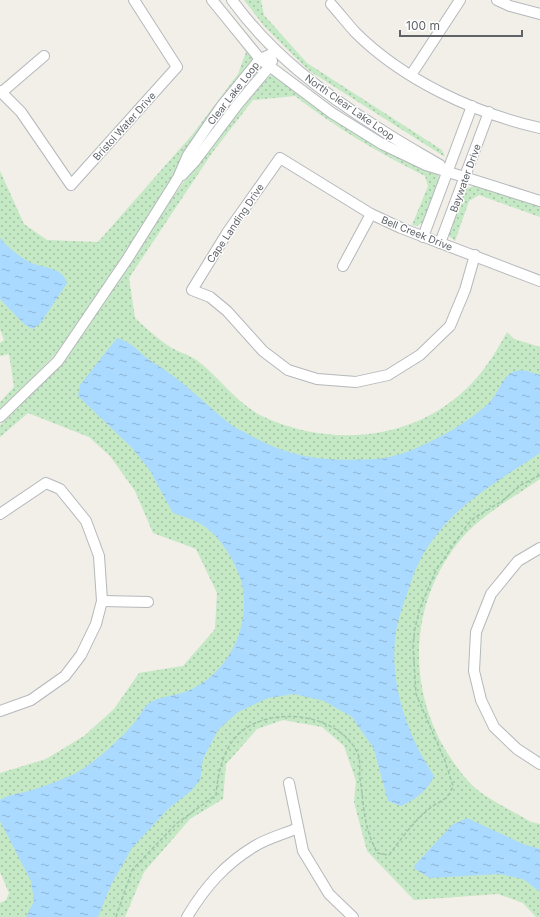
<svg xmlns="http://www.w3.org/2000/svg" width="540" height="917" font-family="Inter,sans-serif">
  <defs>
    <pattern id="grass-dots" width="8" height="8" patternUnits="userSpaceOnUse"><rect width="8" height="8" fill="#c5e8c5"/><path d="M2 2h.1M6 6h.1" fill="none" stroke="#a3c0a4" stroke-width="1.8" stroke-linecap="round"/></pattern>
    <pattern id="water-ripples" width="26" height="14" patternUnits="userSpaceOnUse"><rect width="26" height="14" fill="#aadaff"/><path d="M2 4q2-2 4 0t4 0M15 11q2-2 4 0t4 0" fill="none" stroke="#8eb4d2"/></pattern>
  </defs>
  <rect width="100%" height="100%" fill="#f1efe8"/>
  <g fill="url(#grass-dots)">
    <path d="M206,0H211L259,59L177,174L119,264L56,354L0,410V402L14,387L9,354L0,356V343L4,340L0,329V171L24,224L47,240L98,242L192,135L238,74L246,52Z"/>
    <path d="M244,0H261L264,15L307,63L442,150L445,157L308,70L264,26Z"/>
    <path d="M274,74L438,174L439,180L425,221L417,226L412,225L428,186L425,176C379,153 336,128 295,96L253,100L212,153L129,278L135,318C146,328 158,339 170,347C178,352 187,354 195,359C219,376 235,403 264,417C334,449 419,440 473,382C487,367 497,350 507,332L514,339L540,347V479C511,499 479,516 457,544C410,604 407,687 446,751C454,763 463,777 474,787C487,799 515,812 531,822L540,824V917H536L523,903L498,894L414,900L367,851L354,802L356,781L344,746L322,727L283,720L257,729L226,764L223,799L190,819L144,872L125,917H0V903L6,900L9,893L0,872V773L46,759L84,736L114,709L139,673L183,666L215,629L217,593L196,549L153,533L135,491L110,456L89,437L28,413L0,437V425C27,401 50,372 72,343C121,278 163,208 212,142C226,123 252,83 274,74Z"/>
    <path d="M478,185L540,205V217L479,195L469,201L455,241L448,235L464,189Z"/>
  </g>
  <g fill="url(#water-ripples)">
    <path d="M0,238C8,247 18,256 29,262C44,269 61,266 67,283L40,324L32,329L24,324L0,299Z"/>
    <path d="M117,338C136,344 139,354 154,363C184,381 207,406 234,427C241,431 249,434 255,438C297,460 330,461 375,459C409,458 466,425 490,402C497,394 502,379 511,373C521,367 530,372 540,375V453C505,477 464,499 438,533C422,552 414,571 407,594C403,605 399,616 397,626C387,678 406,733 434,776C428,790 415,800 401,806L388,801L374,749L352,717L324,701L294,694L268,698L238,712L218,730L203,759L200,780L192,790L168,809L132,848L111,885L98,917H26L34,901L31,881L0,821V800C9,794 19,794 29,791C48,785 70,778 87,766C104,754 120,739 134,723C139,717 144,706 151,702C163,695 181,696 194,688C232,668 252,622 241,580C234,559 219,534 199,523C191,519 182,516 173,513L149,469L132,448L78,396L80,385Z"/>
    <path d="M467,818L523,844L540,849V892L523,879L499,874L430,878L415,869L414,866L452,825Z"/>
  </g>
  <g fill="none" stroke-linecap="round" stroke-linejoin="round">
    <defs>
      <g id="minor">
        <path d="M212,0L260,59L332,113L382,144L426,165L540,201"/>
        <path d="M232,0C271,54 324,94 380,129C399,142 420,153 440,165"/>
        <path d="M497,0L510,6L540,14"/>
        <path d="M331,4C339,13 347,23 355,32C403,80 474,113 540,128"/>
        <path d="M411,75L460,0"/>
        <path d="M0,91L21,112L71,185L177,67L134,0"/>
        <path d="M2,92L44,56"/>
        <path d="M182,175L195,161L238,104L270,66L272,61"/>
        <path d="M423,237L472,106"/>
        <path d="M440,243L489,112"/>
        <path d="M475,255L465,290L450,326L420,355L388,375L356,382L317,379L288,370L263,351L227,311L210,297L192,290L227,233L280,158L371,214L401,228L540,281"/>
        <path d="M343,266L371,214"/>
        <path d="M0,417L58,361L128,258L178,178L188,155L221,107L260,59L276,52"/>
        <path d="M0,514L46,483L60,489L86,521L99,556L102,601L96,624L81,655L65,676L31,700L0,711"/>
        <path d="M540,548L518,561L491,594L476,632L474,671L481,700L494,727L517,749L540,764"/>
        <path d="M102,601L148,602"/>
        <path d="M289,783L303,851L329,894L353,917"/>
        <path d="M187,917C205,887 225,864 255,846C268,838 284,834 298,828"/>
      </g>
    </defs>
    <use href="#minor" stroke="#b5b8bc" stroke-width="12"/>
    <path stroke="#9cc7a9" stroke-width="1.5" stroke-dasharray="4 2" stroke-linecap="butt" d="M116,917L132,870L176,824L216,795C218,771 224,743 246,728C280,706 341,716 358,754C361,761 359,771 360,779C363,795 363,814 368,830C370,838 374,845 377,853L389,855C401,839 413,822 429,809C441,799 446,803 453,786L445,761L416,694L413,645L415,628L420,608L436,570L467,525L474,518L502,501L521,485L540,475"/>
    <use href="#minor" stroke="#fff" stroke-width="10"/>
  </g>
  <g text-anchor="middle" stroke-width="3" stroke-linejoin="round" paint-order="stroke">
    <g font-size="10" fill="#5f6368" stroke="#fff">
      <text transform="translate(233 93) rotate(-52)" y="4">Clear Lake Loop</text>
      <text transform="translate(350 107) rotate(35)" y="4">North Clear Lake Loop</text>
      <text transform="translate(124 126) rotate(-48)" y="4">Bristol Water Drive</text>
      <text transform="translate(465 178) rotate(-70)" y="4">Baywater Drive</text>
      <text transform="translate(235 223) rotate(-56)" y="4">Cape Landing Drive</text>
      <text transform="translate(417 233) rotate(22)" y="4">Bell Creek Drive</text>
    </g>
  </g>
  <path d="M400 30v6h122v-6" fill="none" stroke="#5f6368" stroke-width="2"/>
  <text x="406" y="30" font-size="12" fill="#5f6368" stroke="#ffffff" stroke-width="3" paint-order="stroke">100 m</text>
</svg>
